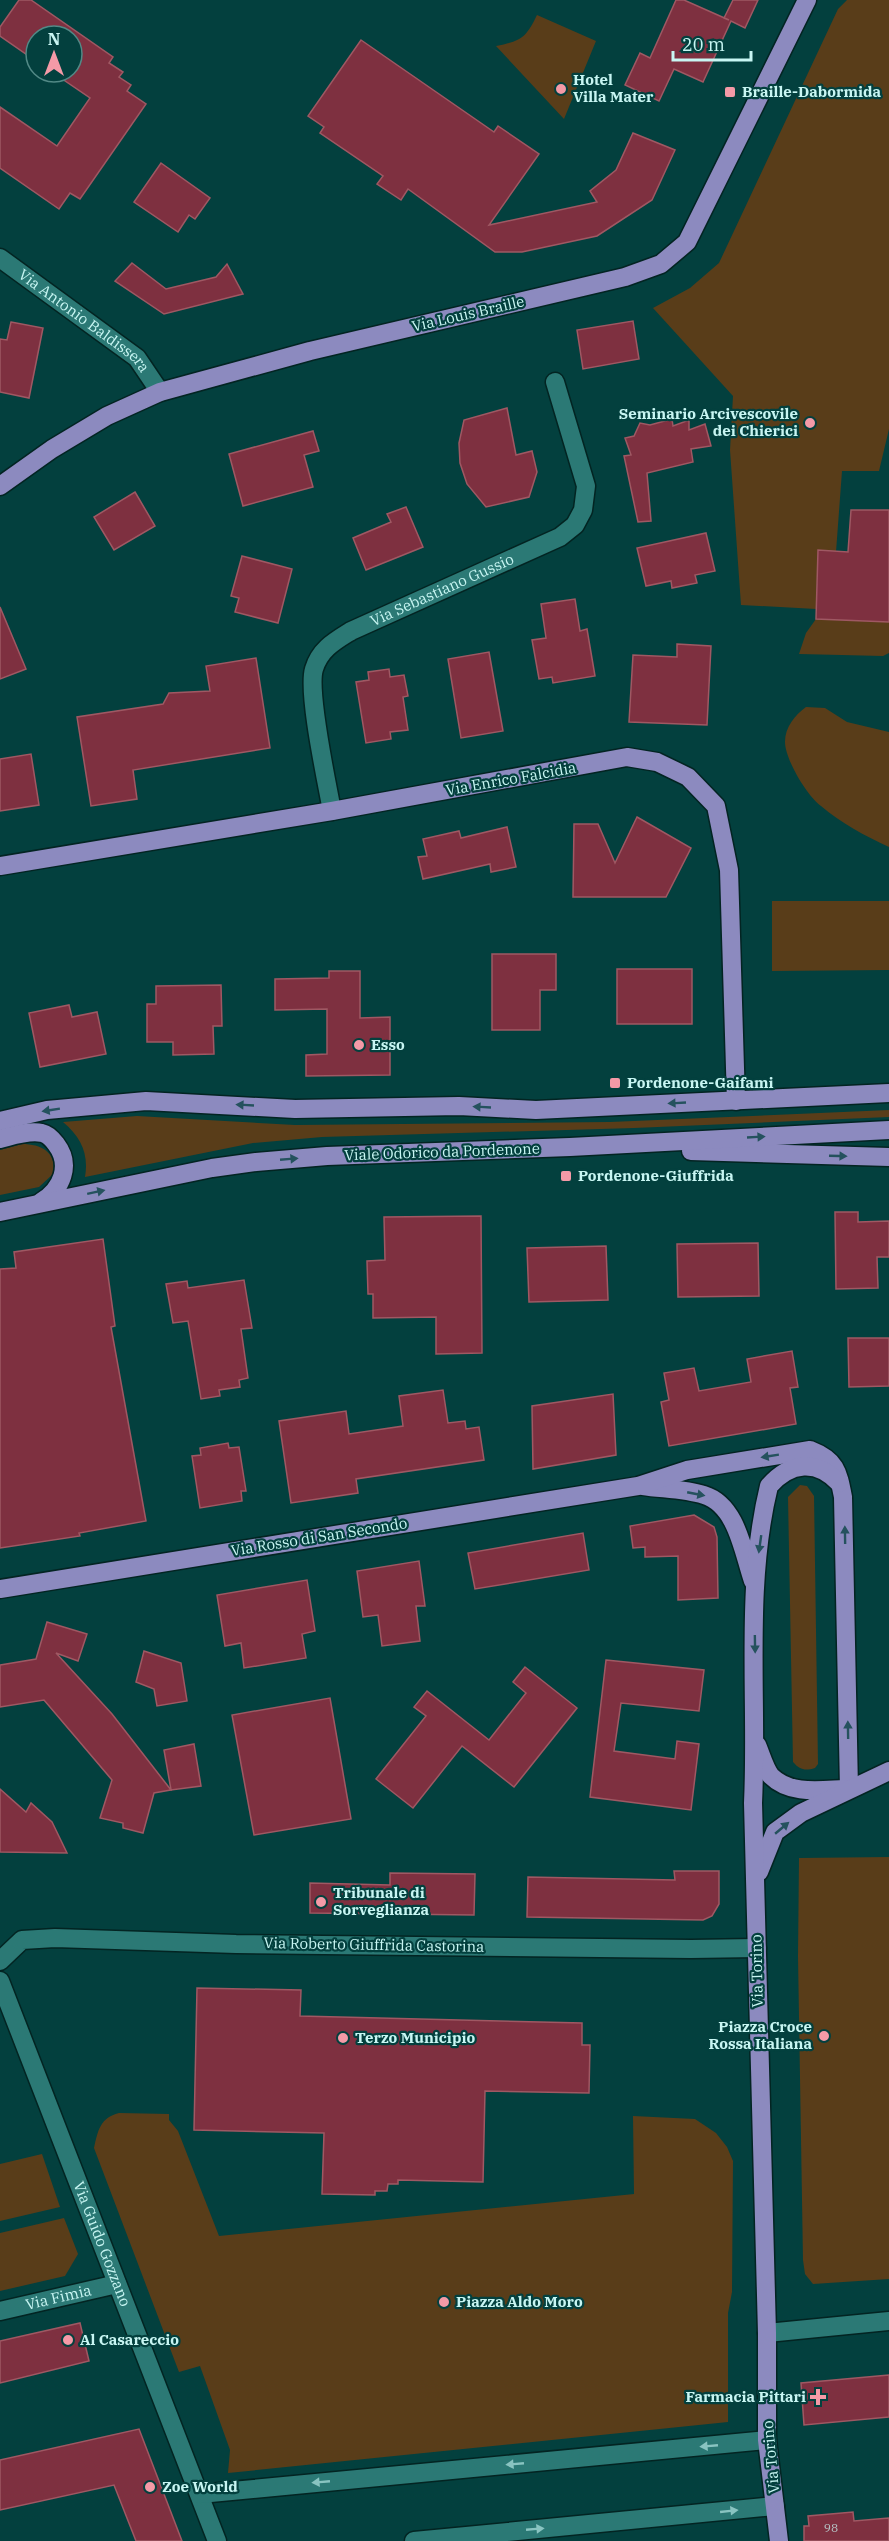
<svg xmlns="http://www.w3.org/2000/svg" width="889" height="2541" font-family="'IBM Plex Serif',serif">
  <rect width="100%" height="100%" fill="#03403e"/>
  <g fill="#593d19">
    <path d="M847,0H889V429L879,471H842L836,552L818,551L816,609L741,605L730,450L733,396L653,308L690,288L719,263L838,9Z"/>
    <path d="M537,15L596,41L564,119L496,46C521,41 526,38 537,15Z"/>
    <path d="M816,619L889,622V653L883,656L799,654L806,633Z"/>
    <path d="M806,707L825,708L847,722L889,732V847C865,836 841,823 821,806C807,796 785,759 785,742C785,727 795,715 806,707Z"/>
    <path d="M772,901H889V970L772,971Z"/>
    <path d="M889,1110V1117L634,1128L322,1137L253,1143L85,1177C89,1154 81,1137 63,1122L137,1116L295,1125L610,1122Z"/>
    <path d="M22,1144C41,1144 57,1152 53,1174L39,1187L0,1195V1150Z"/>
    <path d="M800,1485L807,1486L814,1496L818,1764L815,1768C805,1771 800,1770 793,1762L788,1497Z"/>
    <path d="M889,1857V2279L813,2284L805,2274L803,2260L798,1956L799,1858Z"/>
    <path d="M119,2113L169,2114V2120L178,2131L219,2236L634,2194L633,2116L695,2119L716,2133L727,2147L733,2161L732,2292L728,2313V2422L228,2473L230,2450L200,2366L179,2372L94,2148C98,2130 100,2118 119,2113Z"/>
    <path d="M42,2154L60,2207L0,2221V2164Z"/>
    <path d="M64,2218L78,2254L65,2276L0,2291V2233Z"/>
  </g>
  <g fill="#7e3040" stroke="#9f5863" stroke-width="1.5">
    <path d="M19,0H31L113,57L109,63L123,72L119,77L131,85L127,91L146,104L80,199L70,193L59,209L0,168V107L57,146L90,98L52,72H72V36H36V61L0,36V27Z"/>
    <path d="M676,0H684L729,20L724,18L733,0H758L745,28L731,21L703,82L674,69L659,101L625,85L640,53L650,58Z"/>
    <path d="M361,40L494,132L498,126L539,154L489,225L597,202L590,191L616,170L633,133L675,150L652,200L597,236L522,252H495L408,189L401,200L377,184L383,176L320,133L324,127L308,116Z"/>
    <path d="M161,163L210,198L195,219L189,215L178,232L134,202Z"/>
    <path d="M132,263L166,289L216,277L227,264L243,294L164,314L115,281Z"/>
    <path d="M633,321L639,359L583,369L577,330Z"/>
    <path d="M11,322L43,328L29,398L0,392V339L7,340Z"/>
    <path d="M507,408L516,455L532,451L537,472L529,497L486,507L467,484L460,463L459,443L464,420Z"/>
    <path d="M672,419L673,426L689,420V430L705,424L711,446L691,449L693,462L647,473L651,521L638,522L624,456L631,455L625,438L634,436L640,423L650,425Z"/>
    <path d="M313,431L319,451L304,455L313,487L243,506L229,454Z"/>
    <path d="M135,492L155,526L114,550L94,517Z"/>
    <path d="M406,507L423,547L366,570L353,538L391,522L387,514Z"/>
    <path d="M851,510H889V622L816,619L818,550L848,552Z"/>
    <path d="M706,533L715,571L695,575L697,583L672,588L671,581L646,586L637,548Z"/>
    <path d="M242,556L292,569L278,623L235,612L239,598L231,596Z"/>
    <path d="M575,599L580,631L587,629L595,676L553,683L552,677L539,679L532,640L546,638L541,604Z"/>
    <path d="M0,607L26,669L0,679Z"/>
    <path d="M677,644L711,646L707,725L629,722L633,655L677,657Z"/>
    <path d="M489,652L503,731L461,738L448,659Z"/>
    <path d="M256,658L270,748L133,770L137,799L91,806L77,717L163,704L169,693L210,691L206,666Z"/>
    <path d="M389,669L390,677L404,675L408,696L403,697L408,730L390,732L391,739L366,743L356,682L369,680L368,672Z"/>
    <path d="M31,754L39,805L0,811V759Z"/>
    <path d="M637,817L691,848L666,897H573L574,824H598L615,863Z"/>
    <path d="M507,827L516,867L491,872L490,864L423,879L418,857L427,856L423,839L459,831L461,838Z"/>
    <path d="M492,954H556V990H540V1030H492Z"/>
    <rect x="617" y="969" width="75" height="55"/>
    <path d="M329,971H360V1018L390,1017V1075L306,1076V1055L327,1054V1009L275,1010V979L329,978Z"/>
    <path d="M221,985L222,1026H213L214,1054L173,1055V1042H147V1004H156V986Z"/>
    <path d="M69,1005L72,1017L97,1012L106,1054L40,1067L29,1013Z"/>
    <path d="M835,1212H858V1222L889,1221V1257H877L878,1288L836,1289Z"/>
    <path d="M481,1216L482,1353L436,1354V1317L373,1318V1294H368L367,1261L385,1260L384,1217Z"/>
    <path d="M103,1239L115,1326L111,1327L146,1521L79,1533L80,1536L0,1548V1269L16,1268L14,1252Z"/>
    <path d="M758,1243L759,1296L678,1297L677,1244Z"/>
    <path d="M606,1246L608,1300L529,1302L527,1248Z"/>
    <path d="M244,1280L252,1328L241,1329L248,1378L239,1380L240,1387L219,1390L220,1396L201,1399L188,1321L173,1323L166,1284L187,1281L188,1288Z"/>
    <path d="M848,1338H889V1386L849,1387Z"/>
    <path d="M792,1351L798,1387L790,1388L796,1424L669,1446L661,1402L669,1400L664,1373L694,1368L699,1391L751,1382L747,1359Z"/>
    <path d="M443,1390L448,1423L465,1421L466,1429L479,1427L484,1460L356,1479L358,1493L291,1503L279,1421L346,1411L349,1434L403,1426L399,1396Z"/>
    <path d="M613,1394L616,1455L533,1469L532,1406Z"/>
    <path d="M228,1443L229,1448L239,1447L246,1491H241L242,1501L200,1508L192,1456L201,1455L200,1448Z"/>
    <path d="M694,1515L714,1527L717,1537L718,1598L678,1600V1556L645,1557V1547L633,1548L630,1526Z"/>
    <path d="M583,1533L589,1570L475,1589L468,1553Z"/>
    <path d="M419,1561L425,1606H416L420,1641L382,1646L378,1615L363,1617L357,1571Z"/>
    <path d="M307,1580L315,1631L302,1634L306,1658L244,1668L241,1643L225,1646L217,1595Z"/>
    <path d="M47,1622L87,1634L78,1661L56,1653L112,1714L171,1790L154,1793L143,1833L123,1828V1823L100,1818L112,1780L44,1700L0,1707V1665L36,1659Z"/>
    <path d="M144,1651L181,1663L187,1701L157,1706L154,1689L136,1682Z"/>
    <path d="M606,1660L704,1670L699,1711L621,1703L614,1751L675,1759L677,1741L699,1744L691,1810L590,1797Z"/>
    <path d="M525,1667L577,1708L514,1787L462,1746L413,1808L376,1779L426,1716L414,1707L427,1691L489,1740L526,1693L513,1682Z"/>
    <path d="M330,1698L351,1819L254,1835L232,1715Z"/>
    <path d="M194,1744L201,1786L171,1790L164,1750Z"/>
    <path d="M0,1789L26,1812L31,1803L52,1822L67,1853L0,1852Z"/>
    <path d="M674,1871H719V1904L712,1916L703,1920L527,1917L528,1877L675,1880Z"/>
    <path d="M390,1873L475,1874L474,1915L310,1913V1883L390,1885Z"/>
    <path d="M197,1988L301,1990L300,2016L582,2023V2045H590L589,2093L485,2091L483,2182L398,2180V2184H388L387,2191H375V2195L322,2194L324,2133L194,2130Z"/>
    <path d="M80,2323L89,2361L0,2383V2341Z"/>
    <path d="M889,2375V2417L804,2425L801,2383Z"/>
    <path d="M139,2429L182,2541H136L114,2485L0,2510V2460Z"/>
    <path d="M853,2512L854,2521L889,2518V2541H804V2526H809L808,2516Z"/>
  </g>
  <g fill="none" stroke-linecap="round" stroke-linejoin="round">
    <defs>
      <g id="minor">
        <path id="s1" d="M0,258L137,358L160,392"/>
        <path id="s2" d="M332,811C327,783 307,692 314,669C320,649 335,641 351,631L560,537L575,525L583,510L586,486L555,382"/>
        <path d="M0,1961L22,1940L55,1938L236,1944L691,1949L757,1948"/>
        <path id="s3" d="M0,1981L217,2541"/>
        <path id="s4" d="M0,2311L117,2284"/>
        <path d="M767,2333L889,2321"/>
        <path d="M200,2494L767,2440"/>
        <path d="M414,2541L775,2506"/>
      </g>
      <g id="major">
        <path d="M0,486L52,449L107,416L160,392L310,351L625,277L661,264L687,242L807,0"/>
        <path d="M0,866L332,811L627,757L657,762L688,777L716,806L729,870L736,1101"/>
        <path d="M0,1121L47,1110L146,1101L295,1109L459,1106L536,1110L889,1093"/>
        <path d="M0,1139C12,1136 29,1130 42,1133C47,1134 53,1140 56,1144C72,1165 62,1189 41,1202"/>
        <path d="M691,1151L889,1157"/>
        <path d="M0,1212L212,1168L256,1162L327,1156L570,1147L889,1130"/>
        <path d="M643,1486C662,1489 685,1489 704,1495C737,1505 743,1552 753,1581"/>
        <path d="M0,1589L638,1486L687,1470L810,1450C836,1460 838,1471 843,1497L849,1789"/>
        <path d="M757,1745C761,1754 765,1769 771,1776C790,1795 820,1790 844,1789"/>
        <path d="M759,1872L775,1832L801,1813L889,1771"/>
        <path d="M779,2541L767,2440V2333L753,1803C758,1699 744,1588 769,1486C790,1462 817,1459 839,1483"/>
      </g>
    </defs>
    <use href="#minor" stroke="#032422" stroke-width="21"/>
    <use href="#major" stroke="#032422" stroke-width="21"/>
    <use href="#minor" stroke="#2b7975" stroke-width="18"/>
    <use href="#major" stroke="#8c8abf" stroke-width="18"/>
  </g>
  <defs><path id="oneway-solid" d="M-6-.8H1V-3.2L6.5 0L1 3.2V.8H-6Z" transform="scale(1.5)"/></defs>
  <g fill="#25525e">
    <use href="#oneway-solid" transform="translate(677 1103) rotate(177)"/>
    <use href="#oneway-solid" transform="translate(245 1105) rotate(-177)"/>
    <use href="#oneway-solid" transform="translate(482 1107) rotate(-177)"/>
    <use href="#oneway-solid" transform="translate(51 1110) rotate(171)"/>
    <use href="#oneway-solid" transform="translate(756 1137) rotate(-3)"/>
    <use href="#oneway-solid" transform="translate(838 1156) rotate(2)"/>
    <use href="#oneway-solid" transform="translate(289 1159) rotate(-5)"/>
    <use href="#oneway-solid" transform="translate(96 1192) rotate(-12)"/>
    <use href="#oneway-solid" transform="translate(770 1456) rotate(171)"/>
    <use href="#oneway-solid" transform="translate(696 1494) rotate(11)"/>
    <use href="#oneway-solid" transform="translate(845 1535) rotate(-91)"/>
    <use href="#oneway-solid" transform="translate(760 1544) rotate(98)"/>
    <use href="#oneway-solid" transform="translate(755 1644) rotate(89)"/>
    <use href="#oneway-solid" transform="translate(848 1730) rotate(-91)"/>
    <use href="#oneway-solid" transform="translate(782 1828) rotate(-40)"/>
  </g>
  <g fill="#89c4c1">
    <use href="#oneway-solid" transform="translate(709 2446) rotate(175)"/>
    <use href="#oneway-solid" transform="translate(515 2464) rotate(175)"/>
    <use href="#oneway-solid" transform="translate(321 2482) rotate(175)"/>
    <use href="#oneway-solid" transform="translate(729 2511) rotate(-6)"/>
    <use href="#oneway-solid" transform="translate(535 2529) rotate(-5)"/>
  </g>
  <g fill="#f49aa7" stroke="#03403e" stroke-width="2">
    <circle cx="561" cy="89" r="6"/>
    <rect x="724" y="86" width="12" height="12" rx="3"/>
    <circle cx="810" cy="423" r="6"/>
    <circle cx="359" cy="1045" r="6"/>
    <rect x="609" y="1077" width="12" height="12" rx="3"/>
    <rect x="560" y="1170" width="12" height="12" rx="3"/>
    <circle cx="321" cy="1902" r="6"/>
    <circle cx="824" cy="2036" r="6"/>
    <circle cx="343" cy="2038" r="6"/>
    <circle cx="444" cy="2302" r="6"/>
    <circle cx="68" cy="2340" r="6"/>
    <path d="M815 2388h6v6h6v6h-6v6h-6v-6h-6v-6h6z"/>
    <circle cx="150" cy="2487" r="6"/>
  </g>
  <g text-anchor="middle" stroke-width="4.5" stroke-linejoin="round" paint-order="stroke">
    <g font-size="12" fill="#b6c4c6">
      <text x="831" y="2532">98</text>
    </g>
    <g font-size="15" font-weight="bold" fill="#c8f6f3" stroke="#03403e" text-anchor="start">
      <text x="573" y="85">Hotel<tspan x="573" dy="17">Villa Mater</tspan></text>
      <text x="742" y="97">Braille-Dabormida</text>
      <text x="798" y="419" text-anchor="end">Seminario Arcivescovile<tspan x="798" dy="17">dei Chierici</tspan></text>
      <text x="371" y="1050">Esso</text>
      <text x="627" y="1088">Pordenone-Gaifami</text>
      <text x="578" y="1181">Pordenone-Giuffrida</text>
      <text x="333" y="1898">Tribunale di<tspan x="333" dy="17">Sorveglianza</tspan></text>
      <text x="812" y="2032" text-anchor="end">Piazza Croce<tspan x="812" dy="17">Rossa Italiana</tspan></text>
      <text x="355" y="2043">Terzo Municipio</text>
      <text x="456" y="2307">Piazza Aldo Moro</text>
      <text x="80" y="2345">Al Casareccio</text>
      <text x="806" y="2402" text-anchor="end">Farmacia Pittari</text>
      <text x="162" y="2492">Zoe World</text>
    </g>
    <g font-size="15" fill="#c8f6f3" stroke="#03403e">
      <text transform="translate(468 314) rotate(-13)" y="5">Via Louis Braille</text>
      <text dy="5" stroke="none"><textPath href="#s1" startOffset="105">Via Antonio Baldissera</textPath></text>
      <text dy="5" stroke="none"><textPath href="#s2" startOffset="298">Via Sebastiano Gussio</textPath></text>
      <text transform="translate(511 779) rotate(-10)" y="5">Via Enrico Falcidia</text>
      <text transform="translate(442 1152) rotate(-2)" y="5">Viale Odorico da Pordenone</text>
      <text transform="translate(319 1537) rotate(-9)" y="5">Via Rosso di San Secondo</text>
      <text transform="translate(374 1945) rotate(1)" y="5">Via Roberto Giuffrida Castorina</text>
      <text transform="translate(757 1971) rotate(-91)" y="5">Via Torino</text>
      <text dy="5" stroke="none"><textPath href="#s3" startOffset="282">Via Guido Gozzano</textPath></text>
      <text dy="5" stroke="none"><textPath href="#s4" startOffset="60">Via Fimia</textPath></text>
      <text transform="translate(771 2457) rotate(-95)" y="5">Via Torino</text>
    </g>
  </g>
  <g transform="translate(54 54)"><circle r="28" fill="#03403e" stroke="#528986" stroke-width="1.5"/>
  <path d="M0-4.5L10 22L0 15L-10 22Z" fill="#f49aa7"/>
  <text y="-9" font-size="16" font-weight="bold" text-anchor="middle" fill="#c8f6f3">N</text>
  </g>
  <path d="M673 51v9h78v-9" fill="none" stroke="#c8f6f3" stroke-width="3"/>
  <text x="682" y="51" font-size="18" fill="#c8f6f3" stroke="#03403e" stroke-width="4.5" paint-order="stroke">20 m</text>
</svg>
